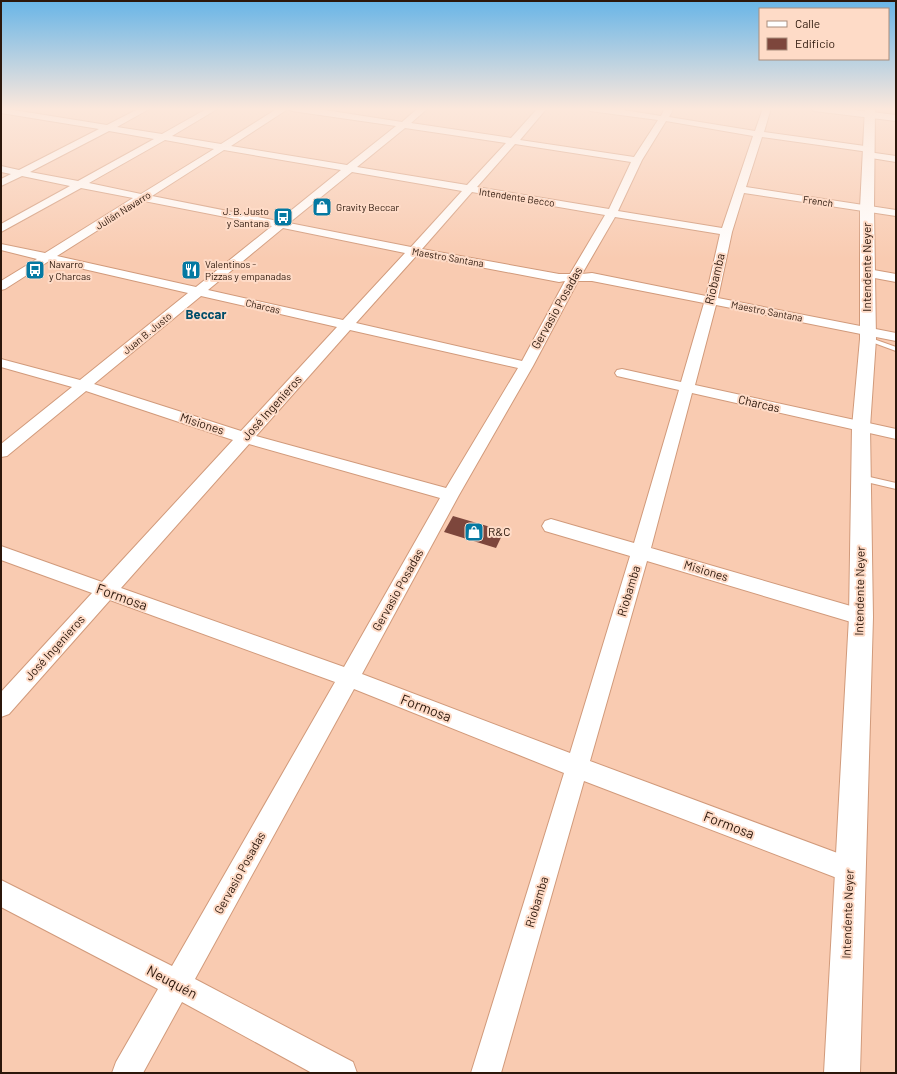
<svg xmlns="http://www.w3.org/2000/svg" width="897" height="1074" font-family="Barlow,sans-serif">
  <rect width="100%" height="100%" fill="#f9cbb1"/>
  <path fill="#7d463c" d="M453,516L504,531L496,548L444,532Z"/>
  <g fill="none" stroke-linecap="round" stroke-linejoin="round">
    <defs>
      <g id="lane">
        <path d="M868,337L896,347V351L866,340V338Z"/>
        <path d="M861,475L896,483V489L858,480L857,478L858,476Z"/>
      </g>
      <g id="street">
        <path d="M1,108L107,125L140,108H151L117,127L162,134L208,108H219L172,136L221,144L278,108H312L402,122L418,108H428L411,123L511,138L538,108H547L520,140L634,157L658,120L590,111L586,108H611L661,116L665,108H674L669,117L755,131L763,108H771L764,132L872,147L874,149L872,151L869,152L762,137L746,187L896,210V216L744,193L732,232L718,298L896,333V341L716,305L695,385L896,429V439L692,393L651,548L861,609L868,611L871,617L868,623L861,625L647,561L590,761L859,861L863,870L859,879L850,883L584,781L501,1073H471L564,773L354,689L195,979L353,1062L357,1073H312L182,1002L143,1073H112L116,1062L158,989L1,907V880L172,966L335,682L110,600L9,714L1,717V692L92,593L1,560V546L102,582L233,440L86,391L7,456L1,457V444L72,387L1,367V359L80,380L188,293L49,261L5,289L1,290V281L37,259L1,250V244L45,253L133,198L81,188L1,232V224L70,186L22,176L1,186V179L11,174L1,172V166L19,170L99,129L1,113ZM288,109L292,111L396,126L347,165L231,146ZM666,121L753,136L722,228L618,211L642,160ZM405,128L506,143L467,185L357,167ZM109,131L154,139L78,181L30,172ZM165,140L214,149L141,194L89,183ZM515,144L631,162L609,209L477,187ZM224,150L341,170L278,221L152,196ZM352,172L462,191L411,247L289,223ZM472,192L605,215L570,274H559L422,249ZM144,201L272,226L196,287L57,256ZM615,217L720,234L706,296L592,273L582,274ZM283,228L405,253L343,320L208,290ZM417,255L559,282L565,281L522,361L356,323ZM578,281H592L704,303L681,382L622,369L617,370L615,373L617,376L679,390L634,543L551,519L545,521L542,526L545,531L630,556L570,753L362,674L459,495L533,366ZM201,296L337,327L241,431L94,384ZM350,330L518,368L446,488L256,436ZM249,444L440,498L344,667L121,588Z"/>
        <path d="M810,108H839L896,115V121L814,111Z"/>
        <path d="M868,152L896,156V162L865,157L863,155Z"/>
        <path d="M868,269L896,274V282L864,276L862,273L864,270Z"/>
      </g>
      <path id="secondary" d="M865,108H875L874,208L876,339L870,427L873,617L860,1073H824L849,617L852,427L860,339V208Z"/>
    </defs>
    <use href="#lane" stroke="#d19a7b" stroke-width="2"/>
    <use href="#street" stroke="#d19a7b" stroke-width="2"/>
    <use href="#secondary" stroke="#d19a7b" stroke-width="2"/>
    <use href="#lane" fill="#fff" fill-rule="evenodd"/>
    <use href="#street" fill="#fff" fill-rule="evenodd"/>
    <use href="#secondary" fill="#fff" fill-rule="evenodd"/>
  </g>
  <linearGradient id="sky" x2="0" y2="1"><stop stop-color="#68b5e7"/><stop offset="0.42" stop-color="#fce8dc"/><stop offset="1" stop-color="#fce8dc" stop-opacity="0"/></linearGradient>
  <rect width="897" height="259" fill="url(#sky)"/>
  <defs>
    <symbol id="shop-square" viewBox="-11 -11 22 22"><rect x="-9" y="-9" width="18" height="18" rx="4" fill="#0479a2" stroke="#fedbc7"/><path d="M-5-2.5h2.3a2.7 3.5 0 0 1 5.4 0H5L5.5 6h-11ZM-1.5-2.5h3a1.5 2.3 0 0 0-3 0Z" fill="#fff"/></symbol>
    <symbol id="bus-square" viewBox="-11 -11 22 22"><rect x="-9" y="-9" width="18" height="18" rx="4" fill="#0479a2" stroke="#fedbc7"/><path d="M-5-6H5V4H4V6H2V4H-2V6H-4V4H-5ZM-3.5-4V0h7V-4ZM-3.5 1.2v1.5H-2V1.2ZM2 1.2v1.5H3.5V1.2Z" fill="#fff"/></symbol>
    <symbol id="restaurant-square" viewBox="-11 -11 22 22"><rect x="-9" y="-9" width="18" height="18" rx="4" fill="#0479a2" stroke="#fedbc7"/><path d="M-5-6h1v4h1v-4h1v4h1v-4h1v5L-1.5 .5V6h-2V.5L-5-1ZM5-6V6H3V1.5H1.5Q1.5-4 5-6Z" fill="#fff"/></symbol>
  </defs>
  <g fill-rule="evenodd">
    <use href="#shop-square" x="311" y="196" width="22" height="22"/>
    <use href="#bus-square" x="272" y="206" width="22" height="22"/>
    <use href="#bus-square" x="24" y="259" width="22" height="22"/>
    <use href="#restaurant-square" x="180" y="259" width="22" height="22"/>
    <use href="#shop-square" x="463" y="521" width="22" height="22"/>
  </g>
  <g text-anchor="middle" stroke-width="4" stroke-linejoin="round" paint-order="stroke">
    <g font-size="10" fill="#2c170b" stroke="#fedbc7">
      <text transform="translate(517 197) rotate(9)" y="4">Intendente Becco</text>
      <text transform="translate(818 201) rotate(8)" y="4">French</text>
      <text transform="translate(123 210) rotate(-32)" y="4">Julián Navarro</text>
      <text transform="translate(448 257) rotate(10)" y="4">Maestro Santana</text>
      <text transform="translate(263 306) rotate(13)" y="4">Charcas</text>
      <text transform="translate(767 311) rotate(11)" y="4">Maestro Santana</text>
      <text transform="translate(147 333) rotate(-39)" y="4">Juan B. Justo</text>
    </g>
    <g font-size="10" fill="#2c170b" stroke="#fedbc7" text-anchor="start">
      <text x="336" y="211">Gravity Beccar</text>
      <text x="269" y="215" text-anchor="end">J. B. Justo<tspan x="269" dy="12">y Santana</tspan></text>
      <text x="49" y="268">Navarro<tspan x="49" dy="12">y Charcas</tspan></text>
      <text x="205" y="268">Valentinos -<tspan x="205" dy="12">Pizzas y empanadas</tspan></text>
    </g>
    <g font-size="12" fill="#2c170b" stroke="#fedbc7">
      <text transform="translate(867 267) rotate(-90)" y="4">Intendente Neyer</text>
      <text transform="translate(715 279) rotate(-77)" y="4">Riobamba</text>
      <text transform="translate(557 308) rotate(-61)" y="4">Gervasio Posadas</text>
      <text transform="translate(759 404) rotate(13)" y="4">Charcas</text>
      <text transform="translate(272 408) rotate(-48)" y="4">José Ingenieros</text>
      <text transform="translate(202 424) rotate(18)" y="4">Misiones</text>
      <text transform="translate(706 571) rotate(17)" y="4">Misiones</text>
      <text transform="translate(398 590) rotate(-61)" y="4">Gervasio Posadas</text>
      <text transform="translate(629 591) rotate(-73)" y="4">Riobamba</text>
      <text transform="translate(860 591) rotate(-89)" y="4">Intendente Neyer</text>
      <text transform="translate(55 648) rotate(-48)" y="4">José Ingenieros</text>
      <text transform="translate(240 873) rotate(-61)" y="4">Gervasio Posadas</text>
      <text transform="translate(537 902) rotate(-73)" y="4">Riobamba</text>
      <text transform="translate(848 914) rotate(-88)" y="4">Intendente Neyer</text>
    </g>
    <g font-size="12" fill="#2c170b" stroke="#fedbc7" text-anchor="start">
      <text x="488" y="536">R&amp;C</text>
    </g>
    <g font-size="13" font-weight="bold" fill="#004e6a" stroke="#fedbc7">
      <text x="206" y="319">Beccar</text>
    </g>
    <g font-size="14" fill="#2c170b" stroke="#fedbc7">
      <text transform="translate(122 597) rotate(20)" y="5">Formosa</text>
      <text transform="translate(426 708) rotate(21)" y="5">Formosa</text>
      <text transform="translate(729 825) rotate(21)" y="5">Formosa</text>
      <text transform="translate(172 982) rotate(28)" y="5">Neuquén</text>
    </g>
  </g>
  <rect width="897" height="1074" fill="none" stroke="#2c170b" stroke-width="4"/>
  <rect x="759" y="8" width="130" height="52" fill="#fedbc7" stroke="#aa8d7c"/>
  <rect x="767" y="21" width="20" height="6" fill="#ffffff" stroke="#aa8d7c"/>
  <text x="795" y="28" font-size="12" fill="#2c170b">Calle</text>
  <rect x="767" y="38" width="20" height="12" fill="#7d463c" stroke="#aa8d7c"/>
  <text x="795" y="48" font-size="12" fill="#2c170b">Edificio</text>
</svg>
